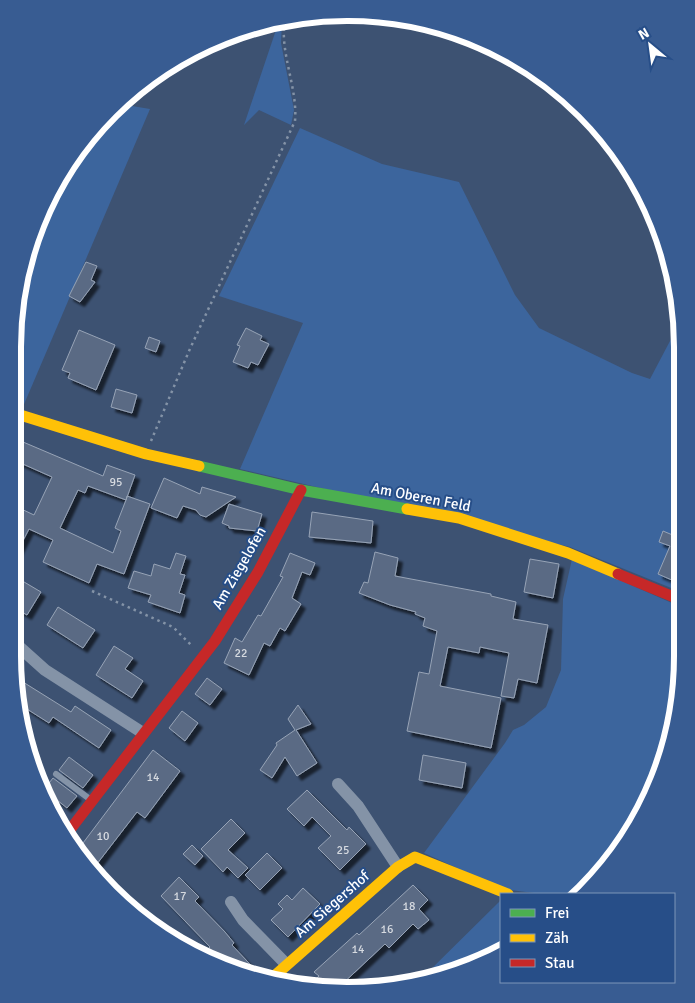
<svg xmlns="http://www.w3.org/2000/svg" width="695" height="1003" font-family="Signika,sans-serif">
  <defs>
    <filter id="shadow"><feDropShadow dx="4.5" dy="4.5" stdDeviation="1" flood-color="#0009"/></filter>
  </defs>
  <rect width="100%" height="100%" fill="#3d5272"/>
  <g fill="#3c659d">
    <path d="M282,20L281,43L294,110L291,125L259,110L244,125L279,21Z"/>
    <path d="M120,104L150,109L22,409L17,408L19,282L58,180Z"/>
    <path d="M300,128L382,164L459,182L515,295L539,328L632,373L650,379L680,322L681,592L570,547L240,469L303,323L219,296Z"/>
    <path d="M572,559L681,607L682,677L671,742L648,803L613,859L581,894H542L503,889L424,853L505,743L513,730L524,725L546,707L561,670L563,599Z"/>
    <path d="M501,900V952L418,982Z"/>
  </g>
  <g fill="#5a6b84" stroke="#97a3b6" fill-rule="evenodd" filter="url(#shadow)">
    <path d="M86,262L97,266L91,280L95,282L80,302L69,296Z"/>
    <path d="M246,328L262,336L260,340L269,344L258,365L251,362L248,368L233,362L240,346L237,345Z"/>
    <path d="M79,330L115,345L96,390L68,378L70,373L62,370Z"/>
    <path d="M149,337L160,341L156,352L145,348Z"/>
    <path d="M116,389L137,395L132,413L111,407Z"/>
    <path d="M16,439L103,476L107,465L135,475L126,500L127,496L150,504L124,574L97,564L89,583L43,562L53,540L29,529L14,558L15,506L34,515L52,477L16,461ZM88,486L126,500L115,528L121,531L113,553L60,528L78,490L85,493Z"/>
    <path d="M164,478L200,494L202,487L236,497L206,517L200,515L196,510L183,506L177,518L151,508Z"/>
    <path d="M229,504L262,514L257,531L229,528V526L222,523Z"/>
    <path d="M312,512L373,521L371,543L309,537Z"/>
    <path d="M681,522V584L658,574L670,546L659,542L663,531L675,536Z"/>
    <path d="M375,552L398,558L395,576L491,594V596L516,602L513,619L548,625L537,683L518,679L514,698L501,696L509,653L480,647L479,653L448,647L440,686L501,698L491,748L407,731L419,672L429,674L437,631L423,626L425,618L415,614L416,612L390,605L359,593L364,582L368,583Z"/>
    <path d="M176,553L186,556L180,574L185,575L179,593L185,595L180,613L148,602L151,595L128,588L134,571L151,576L154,564L170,569Z"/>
    <path d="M290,553L315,563L310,575L302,572L292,598L301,604L285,631L280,628L270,646L264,643L249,675L224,663L235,638L242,642L258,615L261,616L283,577L280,576Z"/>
    <path d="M530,559L559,564L553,598L524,592Z"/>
    <path d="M14,576L41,592L27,615L13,607Z"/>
    <path d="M58,607L95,630L83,648L47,625Z"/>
    <path d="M114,646L133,658L125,669L143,681L132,698L96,675Z"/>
    <path d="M15,677L71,712L75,706L111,730L99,748L53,717L49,723L19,704Z"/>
    <path d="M207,678L222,689L210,705L195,694Z"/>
    <path d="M298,705L311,724L296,730L317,763L297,776L285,757L272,778L260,770L277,745L276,743L295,730L288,719Z"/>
    <path d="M182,711L198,723L185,741L169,728Z"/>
    <path d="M153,750L180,771L145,818L137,812L93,869L77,851Z"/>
    <path d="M423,755L466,763L462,788L419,780Z"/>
    <path d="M69,757L93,775L83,788L59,770Z"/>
    <path d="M53,778L77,796L67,808L47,792L45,788Z"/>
    <path d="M307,790L347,830L349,827L366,844L340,870L318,848L331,836L312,817L304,826L287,809Z"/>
    <path d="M231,819L245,833L228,850L248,868L238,878L227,867L223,872L201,849Z"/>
    <path d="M192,845L203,856L195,865L183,854Z"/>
    <path d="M267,853L282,868L260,890L245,875Z"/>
    <path d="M179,877L199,897L195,901L225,932L234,943L232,945L261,976L223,966L207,950L210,947L161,896Z"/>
    <path d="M413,885L428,900L419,909L429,920L418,929L413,924L389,948L385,944L339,987L306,988L319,976L314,972L357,933L359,935Z"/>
    <path d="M303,888L320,904L288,937L271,920L283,909L278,904L287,895L292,900Z"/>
  </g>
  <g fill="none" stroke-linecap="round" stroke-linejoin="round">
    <g stroke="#8493a7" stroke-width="2.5" stroke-dasharray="2.5 4" stroke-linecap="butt">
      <path d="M151,441L189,351L295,121C298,88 279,51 285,20"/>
      <path d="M92,591L173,627L193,647"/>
    </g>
    <path stroke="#8493a7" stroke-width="6" d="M56,774L91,800"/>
    <g stroke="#8493a7" stroke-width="12">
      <path d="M16,644L45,670L143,733"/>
      <path d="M338,784L358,806L398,867"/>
      <path d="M231,902L243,920L286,964"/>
    </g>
    <path stroke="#4caf50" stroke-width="11" d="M199,466L301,490L407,509"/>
    <g stroke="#ffc107" stroke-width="11">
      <path d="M17,414L146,454L199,466"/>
      <path d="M407,509L459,518L568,553L618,574"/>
      <path d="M271,979L398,867L415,857L508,894"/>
    </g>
    <g stroke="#c62828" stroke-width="11">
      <path d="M618,574L681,600"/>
      <path d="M66,835L215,641L258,572L301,490"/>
    </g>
  </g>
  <g text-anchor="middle" stroke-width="4" stroke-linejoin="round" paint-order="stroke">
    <g font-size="12" fill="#d6dae0">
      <text x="116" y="486">95</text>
      <text x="241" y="657">22</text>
      <text x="153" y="781">14</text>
      <text x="103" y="840">10</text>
      <text x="343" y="854">25</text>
      <text x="180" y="900">17</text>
      <text x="409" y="910">18</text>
      <text x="387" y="933">16</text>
      <text x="358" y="953">14</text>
    </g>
    <g font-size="15" fill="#fff" stroke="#274e88">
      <text transform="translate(421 497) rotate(11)" y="5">Am Oberen Feld</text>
      <text transform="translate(239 568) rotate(-60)" y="5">Am Ziegelofen</text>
      <text transform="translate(332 904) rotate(-41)" y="5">Am Siegershof</text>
    </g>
  </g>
  <path d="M0 0H695V1003H0ZM347 21H348A326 326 0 0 1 674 347V656A326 326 0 0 1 348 982H347A326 326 0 0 1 21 656V347A326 326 0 0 1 347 21Z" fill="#385c92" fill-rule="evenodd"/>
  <path fill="none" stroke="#fff" stroke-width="6" d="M347 21H348A326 326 0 0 1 674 347V656A326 326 0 0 1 348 982H347A326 326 0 0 1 21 656V347A326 326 0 0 1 347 21Z"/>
  <rect x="500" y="893" width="175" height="90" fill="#274e88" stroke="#7d95b8"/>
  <rect x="510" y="909" width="25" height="8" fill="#4caf50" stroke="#7d95b8"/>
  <text x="545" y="918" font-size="15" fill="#ffffff">Frei</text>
  <rect x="510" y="934" width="25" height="8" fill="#ffc107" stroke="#7d95b8"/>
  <text x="545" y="943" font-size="15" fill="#ffffff">Zäh</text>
  <rect x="510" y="959" width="25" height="8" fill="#c62828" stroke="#7d95b8"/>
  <text x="545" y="968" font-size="15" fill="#ffffff">Stau</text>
  <g transform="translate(650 45) rotate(331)" stroke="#274e88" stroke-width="4" paint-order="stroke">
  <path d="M0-4L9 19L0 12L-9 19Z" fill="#ffffff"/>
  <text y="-8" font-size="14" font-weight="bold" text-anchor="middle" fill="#ffffff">N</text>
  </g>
</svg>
